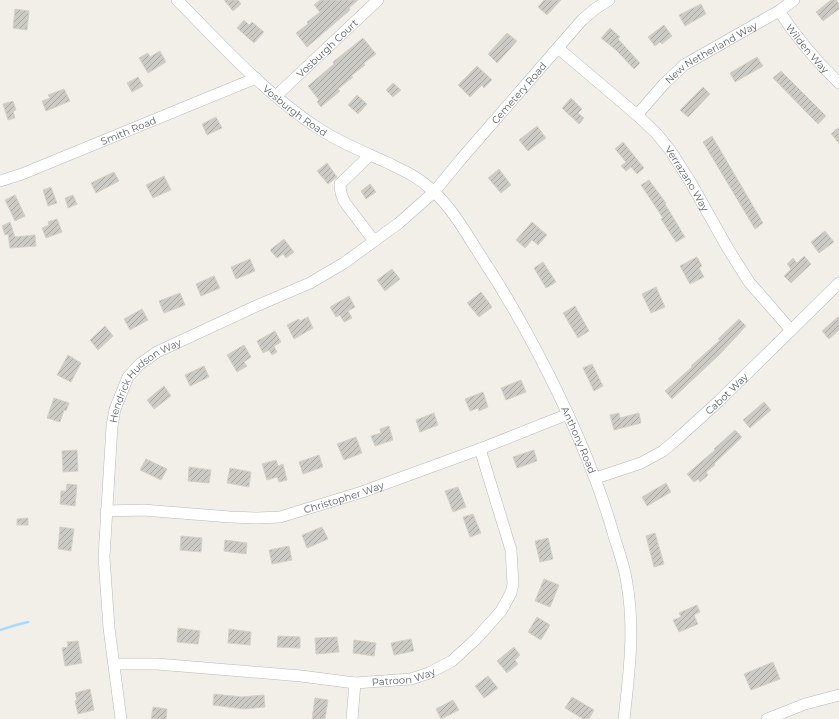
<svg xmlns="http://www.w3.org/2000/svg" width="839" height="719" font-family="Montserrat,sans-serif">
  <defs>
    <pattern id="building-hatch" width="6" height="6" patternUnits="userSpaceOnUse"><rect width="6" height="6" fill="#cccac5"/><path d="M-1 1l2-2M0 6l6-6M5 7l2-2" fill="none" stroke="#a9a8a4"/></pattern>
  </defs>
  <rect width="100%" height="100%" fill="#f1efe8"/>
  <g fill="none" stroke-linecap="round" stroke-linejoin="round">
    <path stroke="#aadaff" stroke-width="2.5" d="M0,630L16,625L28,622"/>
  </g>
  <g fill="url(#building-hatch)" stroke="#d6d1c6">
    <path d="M224,0H238L241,4L233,11Z"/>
    <path d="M320,0H358L349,8L350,10L307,47L296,33L308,24L307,22L320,12L314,5Z"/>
    <path d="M544,0H561L547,15L538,7Z"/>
    <path d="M831,0H836L839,4V9L823,21L816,12Z"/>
    <path d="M701,4L706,14L685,26L679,15Z"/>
    <path d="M15,9L29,11L27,30L13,28Z"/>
    <path d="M244,20L249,25L252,22L264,32L254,43L237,28Z"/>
    <path d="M664,25L672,36L662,44L660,42L655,46L648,37Z"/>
    <path d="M610,28L620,37L618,39L640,63L634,69L616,50L601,38Z"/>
    <path d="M507,33L517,41L497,63L488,54Z"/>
    <path d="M363,38L376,54L364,63L365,65L351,76L353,77L338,89L340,91L321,107L317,102L319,100L308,86L334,64L333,62Z"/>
    <path d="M160,51L166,62L148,73L139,58L148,53L150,57Z"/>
    <path d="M757,57L763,66L735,82L730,73Z"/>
    <path d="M477,66L492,80L484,88L482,85L470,97L458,85Z"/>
    <path d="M781,71L826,116L818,124L773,78Z"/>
    <path d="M138,77L143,86L132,92L127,83Z"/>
    <path d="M393,83L401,90L393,97L386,90Z"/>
    <path d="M703,87L710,94L688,117L680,110Z"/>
    <path d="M64,89L70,101L46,111L42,101L50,98L48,95Z"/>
    <path d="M357,95L367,104L358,114L348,105Z"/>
    <path d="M571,98L582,109L578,113L584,118L579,124L562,108Z"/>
    <path d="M13,101L16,110L13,111L15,118L8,120L3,104Z"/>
    <path d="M216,117L222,128L207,135L202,124Z"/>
    <path d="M537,126L546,138L528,151L519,140Z"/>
    <path d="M839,127V143L831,134Z"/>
    <path d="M712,136L763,223L755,229L703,142Z"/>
    <path d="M623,142L644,168L637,174L631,167L626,171L621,166L626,162L615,149Z"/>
    <path d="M327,163L337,177L328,184L317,171Z"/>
    <path d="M499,169L511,185L501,193L488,178Z"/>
    <path d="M114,172L119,181L96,193L91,183Z"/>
    <path d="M164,176L171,190L153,198L146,185Z"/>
    <path d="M649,180L666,203L665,204L685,237L676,242L661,219L663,218L641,185Z"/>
    <path d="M370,184L376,192L366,199L361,191Z"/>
    <path d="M51,187L57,203L48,206L43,190Z"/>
    <path d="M15,195L25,216L15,221L5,200Z"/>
    <path d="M73,195L77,204L68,208L65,198Z"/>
    <path d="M57,219L62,232L46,238L42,228L49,225L48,222Z"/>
    <path d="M10,222L15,237L35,235L36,246L10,248L8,234L5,235L2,226Z"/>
    <path d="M532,222L547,235L538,245L532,240L525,248L516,240Z"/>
    <path d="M825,231L834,242L819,253L811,242Z"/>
    <path d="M284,239L294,252L286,258L283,254L277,258L270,250Z"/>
    <path d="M804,256L811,264L791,283L784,276L791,269L787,264L793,258L797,263Z"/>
    <path d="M697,257L702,266L699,268L704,277L690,284L680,266Z"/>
    <path d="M250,259L255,271L236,279L231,267Z"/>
    <path d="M543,262L556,282L546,288L534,268Z"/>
    <path d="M392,269L400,279L385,291L377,280Z"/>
    <path d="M214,276L220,288L201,296L196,284Z"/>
    <path d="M656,287L665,307L651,313L642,294Z"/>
    <path d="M481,292L492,307L479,317L467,303Z"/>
    <path d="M180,293L185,305L164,313L159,301Z"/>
    <path d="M349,296L355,307L348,311L352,318L344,322L340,315L336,317L330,307Z"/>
    <path d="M575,306L589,331L578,338L563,313Z"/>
    <path d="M142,309L148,320L130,330L124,319Z"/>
    <path d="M839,316V330L829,339L822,331Z"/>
    <path d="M308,317L313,328L294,339L287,325L299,319L300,321Z"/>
    <path d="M739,319L746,326L719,355L672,399L665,391L692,367L691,366L720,340L718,339Z"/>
    <path d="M105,326L113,336L98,350L90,340Z"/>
    <path d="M275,331L281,342L274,346L277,352L272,355L269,350L263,353L257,341Z"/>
    <path d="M244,345L251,357L244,362L247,366L237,372L227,355Z"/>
    <path d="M68,355L81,363L71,382L57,375Z"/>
    <path d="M592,364L603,386L594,391L583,368Z"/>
    <path d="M204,366L209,377L190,386L185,375Z"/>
    <path d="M521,380L526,392L506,400L501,388Z"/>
    <path d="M164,386L171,396L154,409L147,400Z"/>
    <path d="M483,392L488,407L479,411L478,408L470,411L465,399Z"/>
    <path d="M54,398L69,403L66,411L64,410L60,422L47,418Z"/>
    <path d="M764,402L771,410L750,428L743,420Z"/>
    <path d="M434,413L438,425L420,432L416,420Z"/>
    <path d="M619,413L620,418L639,413L641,423L614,430L610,415Z"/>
    <path d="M389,426L393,440L375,446L371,436L381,433L380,429Z"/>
    <path d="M735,430L742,437L714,464L715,465L706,472L708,475L700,482L698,479L694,482L687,474L715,450L714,449Z"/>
    <path d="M356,437L362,453L344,460L337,444Z"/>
    <path d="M77,450L78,471L63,472L62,451Z"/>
    <path d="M534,450L537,461L517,468L513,457Z"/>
    <path d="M319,455L323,467L303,474L299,462Z"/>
    <path d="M146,459L167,469L161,480L140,470Z"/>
    <path d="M276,460L278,466L283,464L287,480L279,482L277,477L267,480L262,464Z"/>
    <path d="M189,467L211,470L209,483L188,481Z"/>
    <path d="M230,468L251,472L249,487L227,483Z"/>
    <path d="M666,483L671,492L647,506L642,497Z"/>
    <path d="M67,484L77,485L75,506L60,504L61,491H66Z"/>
    <path d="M458,487L466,507L453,512L445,491Z"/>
    <path d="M473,514L481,533L470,537L463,517Z"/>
    <path d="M28,518V525H17V519Z"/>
    <path d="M60,527L74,529L71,551L58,549Z"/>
    <path d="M322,527L328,539L307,548L302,535Z"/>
    <path d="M655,533L664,564L654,567L646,536Z"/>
    <path d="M181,536L202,538L201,552L180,550Z"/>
    <path d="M548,538L553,559L540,562L535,541Z"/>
    <path d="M225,540L247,543L246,554L224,551Z"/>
    <path d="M289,546L292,560L272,564L269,550Z"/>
    <path d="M544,579L559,585L550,607L535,601Z"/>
    <path d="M697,605L700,612L694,615L698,624L679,632L673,620L681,617L679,613Z"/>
    <path d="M537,617L550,625L541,640L528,632Z"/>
    <path d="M178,628L200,631L198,644L177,642Z"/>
    <path d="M229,629L251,632L250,645L228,643Z"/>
    <path d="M278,636L300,637V648L277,647Z"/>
    <path d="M337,637L339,652L316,654L315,638Z"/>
    <path d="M411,639L414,651L394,655L391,643Z"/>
    <path d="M354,640L376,643L374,656L353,653Z"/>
    <path d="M78,641L82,663L65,666L62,648L68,647L67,642Z"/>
    <path d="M514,647L520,655L515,660L518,664L507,673L497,661Z"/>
    <path d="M773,662L780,679L751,690L744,674Z"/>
    <path d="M488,676L498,688L484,698L475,686Z"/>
    <path d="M90,689L94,710L78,714L75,701L77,700L75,693Z"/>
    <path d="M214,694L242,697L264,695L265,707L244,709L213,705Z"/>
    <path d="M572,697L594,710L589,719H583L565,708Z"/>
    <path d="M315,698L328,700L325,719H312Z"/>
    <path d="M453,700L459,710L441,719L436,709Z"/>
    <path d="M153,707L167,709L166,719H151Z"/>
  </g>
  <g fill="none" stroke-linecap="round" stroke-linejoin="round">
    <defs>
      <g id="minor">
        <path id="s1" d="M177,0C222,45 266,95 321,130C341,143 364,152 386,162C404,171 417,176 432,190C452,208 466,233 480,255C506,294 529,335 550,377C576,429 598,479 614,536C619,552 625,568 627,584C635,629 629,674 624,719"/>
        <path id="s2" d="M779,11C797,38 816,61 839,83"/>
        <path id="s3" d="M558,48L637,115L656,133L670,150L691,183L727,247L749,282L791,330"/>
        <path id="s4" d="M276,96L378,0"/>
        <path id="s5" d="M637,115L664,84L684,65L779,11L794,0"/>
        <path d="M370,155L340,184C340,192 342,198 346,204L374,241"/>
        <path id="s6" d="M0,181L22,174L256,78"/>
        <path id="s7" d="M596,478L641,463L663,451L676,440L719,401L839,283"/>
        <path id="s8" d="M106,511L143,510L230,517L257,518L280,517L362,492L480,449L568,414"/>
        <path id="s9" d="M114,664H157L301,676L355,683L411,679L429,673L452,661L477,638L501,611L511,593L513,584L511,550L480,449"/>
        <path id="s10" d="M121,719L109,628L104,557L112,426L115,409L128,377L140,364L157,352L254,307L310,283L344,263L399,223L434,192L462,158L582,20L595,9L609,0"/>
        <path d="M352,719L355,683"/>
        <path d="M767,719L805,704L839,695"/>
      </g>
    </defs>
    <use href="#minor" stroke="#b5b8bc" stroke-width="12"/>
    <use href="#minor" stroke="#fff" stroke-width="11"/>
  </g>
  <g text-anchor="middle" stroke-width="3" stroke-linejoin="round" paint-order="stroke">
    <g font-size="10" fill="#5f6368" stroke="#fff">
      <text dy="4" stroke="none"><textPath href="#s4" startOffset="70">Vosburgh Court</textPath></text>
      <text dy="4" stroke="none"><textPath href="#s2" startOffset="47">Wilden Way</textPath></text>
      <text dy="4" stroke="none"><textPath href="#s5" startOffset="98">New Netherland Way</textPath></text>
      <text dy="4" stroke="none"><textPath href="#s10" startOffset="837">Cemetery Road</textPath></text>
      <text dy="4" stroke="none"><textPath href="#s1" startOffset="162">Vosburgh Road</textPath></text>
      <text dy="4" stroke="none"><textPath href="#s6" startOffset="138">Smith Road</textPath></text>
      <text dy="4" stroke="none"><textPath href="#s3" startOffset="185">Verrazano Way</textPath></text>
      <text dy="4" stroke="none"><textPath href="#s10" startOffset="354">Hendrick Hudson Way</textPath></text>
      <text dy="4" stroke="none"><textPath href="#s7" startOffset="158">Cabot Way</textPath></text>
      <text dy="4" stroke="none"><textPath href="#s1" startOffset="612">Anthony Road</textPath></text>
      <text dy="4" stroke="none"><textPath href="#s8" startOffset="241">Christopher Way</textPath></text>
      <text dy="4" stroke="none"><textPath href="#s9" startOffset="291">Patroon Way</textPath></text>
    </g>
  </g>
</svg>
